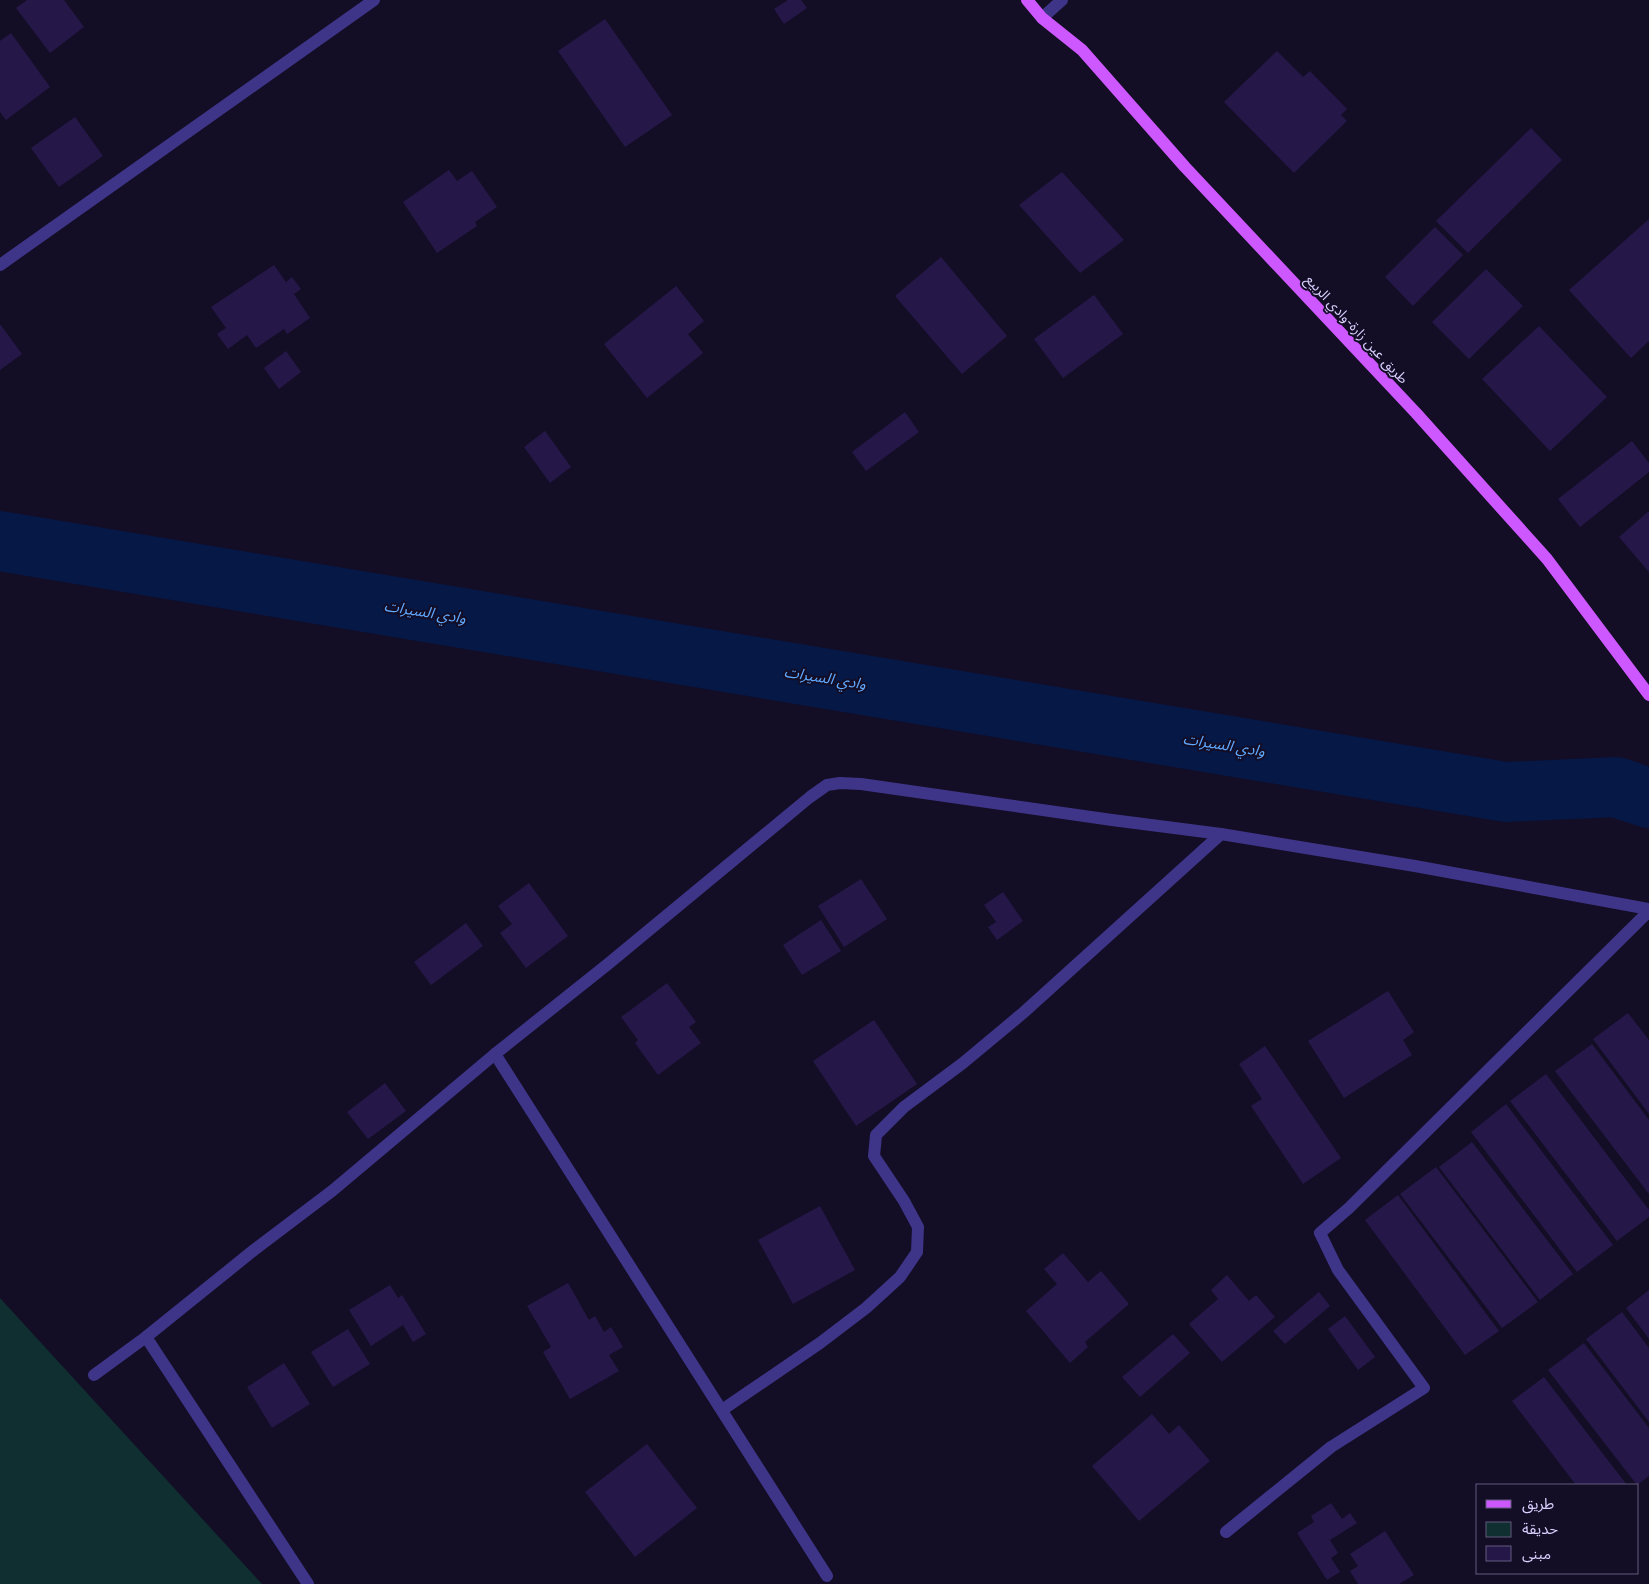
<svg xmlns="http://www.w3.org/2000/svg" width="1649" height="1584" font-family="'Varela Round','Noto Sans Arabic',sans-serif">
  <rect width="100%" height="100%" fill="#130d26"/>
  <path fill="#0f2f30" d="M0,1298L262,1584H0Z"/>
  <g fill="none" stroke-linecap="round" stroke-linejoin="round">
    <path stroke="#061845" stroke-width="60" d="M0,541L1506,792L1616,787L1649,798"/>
  </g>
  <g fill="#251848">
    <path d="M27,0H64L84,27L50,53L16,8Z"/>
    <path d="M788,0H801L807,8L784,24L774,9Z"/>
    <path d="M605,19L672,115L625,147L558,51Z"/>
    <path d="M11,33L50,87L6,120L0,112V41Z"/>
    <path d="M1277,51L1303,77L1310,71L1347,109L1341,115L1347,121L1294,173L1224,102Z"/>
    <path d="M75,117L103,156L59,187L31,148Z"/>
    <path d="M1531,128L1562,160L1468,253L1436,221Z"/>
    <path d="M449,170L457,181L472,171L497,207L475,222L477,226L437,253L403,202Z"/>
    <path d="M1062,172L1124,240L1080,273L1019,205Z"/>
    <path d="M1649,219V341L1631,358L1569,290Z"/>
    <path d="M1435,227L1463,255L1413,306L1385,277Z"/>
    <path d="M941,257L1007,336L962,374L895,296Z"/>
    <path d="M274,265L286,282L292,277L301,289L294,294L310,318L287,334L284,329L256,348L247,335L228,349L217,334L226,328L211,307Z"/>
    <path d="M1486,269L1523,306L1469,359L1432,322Z"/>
    <path d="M676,286L704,321L688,334L703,353L647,398L604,344Z"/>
    <path d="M1094,295L1123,334L1063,378L1034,339Z"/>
    <path d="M0,324L22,354L0,370Z"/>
    <path d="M1539,326L1607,397L1550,451L1482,379Z"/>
    <path d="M286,351L301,372L279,389L264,368Z"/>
    <path d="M905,412L919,432L866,471L852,452Z"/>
    <path d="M545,431L571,467L550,483L524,447Z"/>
    <path d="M1632,441L1649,463V472L1580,527L1558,499Z"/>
    <path d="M1649,511V572L1619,537Z"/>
    <path d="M861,879L887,919L844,947L818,906Z"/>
    <path d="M529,883L568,936L526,968L500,933L512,924L498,906Z"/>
    <path d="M1003,892L1023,921L997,940L988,927L996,922L984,905Z"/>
    <path d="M821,920L841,951L802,975L783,945Z"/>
    <path d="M466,923L483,946L431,985L414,962Z"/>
    <path d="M667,983L696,1022L689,1027L701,1043L658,1075L635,1043L638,1040L621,1017Z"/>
    <path d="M1388,991L1414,1032L1403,1040L1412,1055L1344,1098L1308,1041Z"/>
    <path d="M1628,1013L1649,1040V1114L1593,1039Z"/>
    <path d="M874,1020L917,1084L856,1126L813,1061Z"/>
    <path d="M1592,1044L1649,1120V1194L1555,1071Z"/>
    <path d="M1265,1046L1341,1158L1303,1184L1251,1106L1262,1099L1239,1064Z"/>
    <path d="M1546,1074L1649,1210V1217L1617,1241L1510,1101Z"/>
    <path d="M385,1083L406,1111L368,1139L347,1112Z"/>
    <path d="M1506,1104L1613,1245L1577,1272L1471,1132Z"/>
    <path d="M1472,1142L1573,1274L1540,1300L1439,1167Z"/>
    <path d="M1436,1167L1538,1302L1502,1328L1400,1194Z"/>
    <path d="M1398,1195L1499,1331L1465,1355L1365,1220Z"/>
    <path d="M820,1206L855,1270L793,1304L758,1240Z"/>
    <path d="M1063,1253L1088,1282L1101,1271L1129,1304L1085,1342L1088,1347L1070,1363L1026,1311L1057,1284L1044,1269Z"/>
    <path d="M1227,1275L1249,1301L1256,1295L1275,1317L1222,1362L1189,1324L1218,1299L1211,1290Z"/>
    <path d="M568,1283L589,1320L595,1316L604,1332L611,1327L623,1347L609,1355L619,1371L570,1399L543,1352L551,1347L527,1306Z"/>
    <path d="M390,1285L398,1298L402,1295L426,1334L413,1342L403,1325L371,1346L349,1310Z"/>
    <path d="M1649,1290V1339L1626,1308Z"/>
    <path d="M1319,1292L1330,1306L1285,1344L1273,1331Z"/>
    <path d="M1622,1312L1649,1348V1422L1586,1339Z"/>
    <path d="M1345,1316L1375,1357L1358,1370L1328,1329Z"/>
    <path d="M348,1329L370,1364L333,1387L311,1352Z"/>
    <path d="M1173,1334L1190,1353L1140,1397L1122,1377Z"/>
    <path d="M1584,1343L1649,1428V1476L1637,1485L1548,1370Z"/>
    <path d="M284,1363L310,1404L272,1428L247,1387Z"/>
    <path d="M1544,1377L1627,1485H1576L1512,1401Z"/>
    <path d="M1152,1414L1169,1434L1179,1425L1210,1461L1139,1521L1092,1466Z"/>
    <path d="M647,1444L697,1508L635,1557L585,1492Z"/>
    <path d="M1331,1503L1342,1519L1350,1513L1357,1523L1330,1540L1338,1553L1331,1558L1340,1572L1327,1580L1297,1533L1314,1522L1311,1516Z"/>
    <path d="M1385,1531L1414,1575L1399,1584H1358L1350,1571L1358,1566L1350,1554Z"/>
  </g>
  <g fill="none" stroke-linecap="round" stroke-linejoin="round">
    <g stroke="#3e3588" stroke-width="12">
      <path d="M1042,18L1062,0"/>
      <path d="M0,265L374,0"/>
      <path d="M495,1054L827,1576"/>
      <path d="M146,1337L308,1584"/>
      <path d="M94,1375L146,1337L254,1250L332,1191L495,1054L608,964L810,797L827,785L840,783L861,784L1112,820L1221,834L1415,866L1649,909"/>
      <path d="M722,1410L820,1343L866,1308L900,1277L917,1252L918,1227L904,1201L874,1156L876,1135L904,1107L963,1063L1023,1013L1221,834"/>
      <path d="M1226,1532L1331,1447L1424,1388L1338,1270L1320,1233L1349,1208L1649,911"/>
    </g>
    <path stroke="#ce58ff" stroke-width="12" d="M1027,0L1042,18L1082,50L1185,167L1416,413L1547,559L1649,695"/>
  </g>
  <g text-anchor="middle" stroke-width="4" stroke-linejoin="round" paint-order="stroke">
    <g font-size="14" fill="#dad1ff" stroke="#130d26">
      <text transform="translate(1357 329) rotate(47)" y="5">طريق عين زارة-وادي الربيع</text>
    </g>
    <g font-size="15" font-style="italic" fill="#5fa9ff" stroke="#130d26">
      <text transform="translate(425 612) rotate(9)" y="5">وادي السيرات</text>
      <text transform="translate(825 678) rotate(9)" y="5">وادي السيرات</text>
      <text transform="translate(1224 745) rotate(9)" y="5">وادي السيرات</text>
    </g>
  </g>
  <rect x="1476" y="1484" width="162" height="90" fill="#130d26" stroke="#635b7d"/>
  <rect x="1486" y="1500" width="25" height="8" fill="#ce58ff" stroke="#635b7d"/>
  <text x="1522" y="1509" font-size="15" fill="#dad1ff">طريق</text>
  <rect x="1486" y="1522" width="25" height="15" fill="#0f2f30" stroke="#635b7d"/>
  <text x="1522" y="1534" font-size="15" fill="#dad1ff">حديقة</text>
  <rect x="1486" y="1546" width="25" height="15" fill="#251848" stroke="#635b7d"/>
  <text x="1522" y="1559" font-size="15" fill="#dad1ff">مبنى</text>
</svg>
